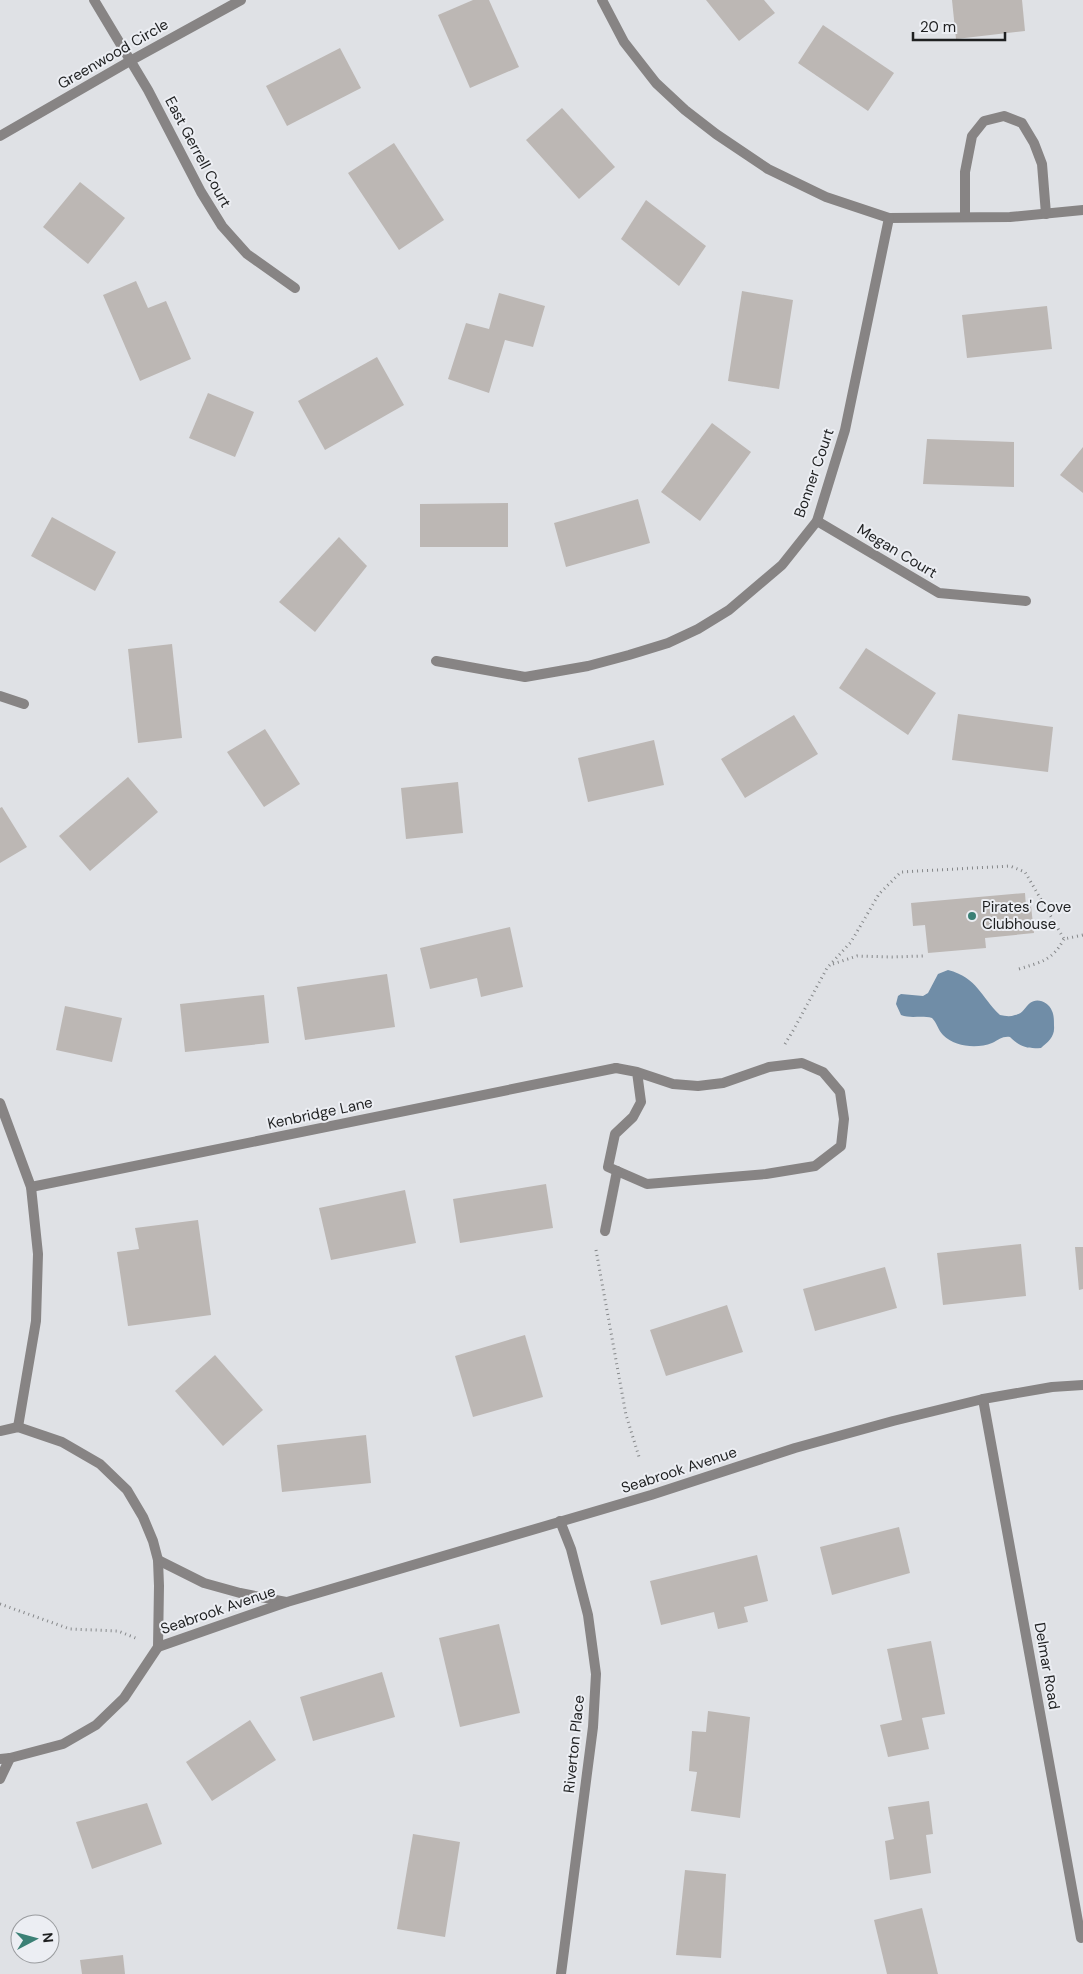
<svg xmlns="http://www.w3.org/2000/svg" width="1083" height="1974" font-family="'DM Sans',sans-serif">
  <rect width="100%" height="100%" fill="#dfe1e5"/>
  <path fill="#708da7" d="M948,970C978,978 980,996 1000,1015C1005,1016 1010,1017 1015,1015C1023,1014 1025,1007 1030,1003C1037,997 1049,1002 1052,1011C1054,1015 1054,1021 1054,1026C1055,1037 1048,1042 1041,1048C1027,1049 1020,1047 1010,1037C1002,1036 999,1040 992,1043C977,1049 955,1047 943,1035C938,1030 937,1023 932,1018C921,1015 911,1019 901,1015L896,1004L898,996L901,994L923,996L928,993L938,974Z"/>
  <g fill="#bcb7b4">
    <path d="M473,0H489L519,67L470,88L438,15Z"/>
    <path d="M706,0H764L775,13L739,41Z"/>
    <path d="M952,0H1022L1025,31L956,39Z"/>
    <path d="M823,25L894,73L868,111L798,63Z"/>
    <path d="M340,48L361,88L287,126L266,86Z"/>
    <path d="M562,108L615,167L579,199L526,140Z"/>
    <path d="M394,143L444,220L399,250L348,173Z"/>
    <path d="M80,182L125,218L88,264L43,227Z"/>
    <path d="M646,200L706,246L679,286L621,239Z"/>
    <path d="M136,281L148,308L166,301L191,359L140,381L103,295Z"/>
    <path d="M742,291L793,300L779,389L728,381Z"/>
    <path d="M499,293L545,306L533,347L505,340L489,393L448,379L466,323L489,329Z"/>
    <path d="M1047,306L1052,349L967,358L962,315Z"/>
    <path d="M377,357L404,405L325,450L298,401Z"/>
    <path d="M208,393L254,412L235,457L189,438Z"/>
    <path d="M712,423L751,452L700,521L661,492Z"/>
    <path d="M927,439L1014,442V487L923,484Z"/>
    <path d="M1083,447V493L1060,475Z"/>
    <path d="M638,499L650,543L566,567L554,523Z"/>
    <path d="M508,503V547H420V504Z"/>
    <path d="M52,517L116,552L95,591L31,556Z"/>
    <path d="M339,537L367,566L315,632L279,602Z"/>
    <path d="M172,644L182,738L138,743L128,649Z"/>
    <path d="M866,648L936,693L908,735L839,688Z"/>
    <path d="M958,714L1053,727L1048,772L952,760Z"/>
    <path d="M794,715L818,754L745,798L721,759Z"/>
    <path d="M265,729L300,784L264,807L227,752Z"/>
    <path d="M654,740L664,785L588,802L578,758Z"/>
    <path d="M128,777L158,812L90,871L59,836Z"/>
    <path d="M458,782L463,833L406,839L401,788Z"/>
    <path d="M2,807L27,847L0,863V808Z"/>
    <path d="M1025,893L1026,907L1031,906L1034,933L985,938L986,948L928,953L925,925L913,926L911,903Z"/>
    <path d="M510,927L523,987L481,997L477,978L430,989L420,948Z"/>
    <path d="M387,974L395,1027L305,1040L297,987Z"/>
    <path d="M264,995L269,1043L185,1052L180,1004Z"/>
    <path d="M65,1006L122,1018L112,1062L56,1050Z"/>
    <path d="M546,1184L553,1228L460,1243L453,1199Z"/>
    <path d="M405,1190L416,1243L331,1260L319,1208Z"/>
    <path d="M198,1220L211,1315L128,1326L117,1252L139,1249L135,1228Z"/>
    <path d="M1021,1244L1026,1296L943,1305L937,1253Z"/>
    <path d="M1075,1247H1083V1289L1079,1290Z"/>
    <path d="M885,1267L897,1308L815,1331L803,1289Z"/>
    <path d="M727,1305L743,1352L666,1376L650,1330Z"/>
    <path d="M525,1335L543,1397L473,1417L455,1356Z"/>
    <path d="M215,1355L263,1410L223,1446L175,1391Z"/>
    <path d="M366,1435L371,1483L282,1492L277,1445Z"/>
    <path d="M899,1527L910,1573L832,1595L820,1547Z"/>
    <path d="M757,1555L768,1601L744,1607L748,1622L718,1629L714,1612L661,1625L650,1581Z"/>
    <path d="M499,1624L520,1713L460,1727L439,1638Z"/>
    <path d="M931,1641L945,1714L922,1718L929,1749L888,1757L880,1725L902,1720L887,1649Z"/>
    <path d="M382,1672L395,1717L313,1741L300,1697Z"/>
    <path d="M708,1711L750,1717L740,1818L691,1811L697,1772L689,1771L692,1731L706,1732Z"/>
    <path d="M250,1720L276,1760L212,1801L186,1762Z"/>
    <path d="M929,1801L933,1834L926,1835L931,1873L890,1880L885,1841L894,1839L888,1807Z"/>
    <path d="M147,1803L162,1844L92,1869L76,1822Z"/>
    <path d="M413,1834L460,1842L445,1937L397,1929Z"/>
    <path d="M685,1870L726,1874L721,1958L676,1955Z"/>
    <path d="M922,1908L938,1974H887L874,1920Z"/>
    <path d="M123,1955L125,1974H82L80,1960Z"/>
  </g>
  <g fill="none" stroke-linecap="round" stroke-linejoin="round">
    <g stroke="#858789" stroke-width="3" stroke-dasharray="1 4" stroke-linecap="butt">
      <path d="M833,964L857,956L892,957L923,956"/>
      <path d="M1019,969C1041,962 1052,961 1064,939"/>
      <path d="M785,1044L794,1029L827,968L851,942L879,894L901,872L1010,866L1025,872L1064,939L1083,935"/>
      <path d="M596,1250L626,1415L640,1460"/>
      <path d="M0,1604L70,1629L118,1631L138,1639"/>
    </g>
    <g stroke="#878484" stroke-width="10">
      <path d="M616,1068L637,1072L641,1102L633,1117L615,1134L608,1167L647,1184L766,1174L815,1166L841,1146L844,1119L840,1092L823,1072L802,1063L769,1067L723,1083L698,1086L673,1084L637,1072"/>
      <path d="M605,1231L617,1171"/>
    </g>
    <g stroke="#878484" stroke-width="10">
      <path d="M94,0L148,90L201,192L222,226L247,254L295,288"/>
      <path d="M602,0L624,42L656,83L685,110L716,134L768,169L826,197L889,218L1010,217L1083,210"/>
      <path d="M0,136L130,61L241,0"/>
      <path d="M965,217V172L972,136L984,121L1004,116L1022,123L1034,143L1042,164L1046,214"/>
      <path d="M817,521L939,593L1026,601"/>
      <path d="M436,661L525,677L588,666L629,655L668,643L698,629L729,610L782,565L817,521L845,430L889,218"/>
      <path d="M0,696L24,704"/>
      <path d="M0,1103L31,1187L38,1254L36,1321L18,1427"/>
      <path d="M31,1187L616,1068"/>
      <path d="M983,1399L1081,1938"/>
      <path d="M0,1431L18,1427L62,1442L100,1464L127,1490L143,1517L153,1541L158,1560L159,1586L158,1647L124,1698L96,1725L63,1744L10,1758L0,1759"/>
      <path d="M560,1521L571,1549L588,1615L596,1674L593,1727L561,1974"/>
      <path d="M158,1560L204,1583L240,1593L286,1602"/>
      <path d="M158,1647L287,1602L651,1495L795,1448L893,1421L983,1399L1052,1387L1083,1385"/>
      <path d="M0,1779L10,1758"/>
    </g>
  </g>
  <circle fill="#3b8075" stroke="#eceef3" stroke-width="2" cx="972" cy="916" r="5"/>
  <g text-anchor="middle" stroke-width="4" stroke-linejoin="round" paint-order="stroke">
    <g font-size="15" fill="#1f2021" stroke="#eceef3">
      <text transform="translate(113 54) rotate(-30)" y="5">Greenwood Circle</text>
      <text transform="translate(198 152) rotate(62)" y="5">East Gerrell Court</text>
      <text transform="translate(814 473) rotate(-71)" y="5">Bonner Court</text>
      <text transform="translate(897 551) rotate(31)" y="5">Megan Court</text>
      <text transform="translate(320 1113) rotate(-12)" y="5">Kenbridge Lane</text>
      <text transform="translate(679 1470) rotate(-18)" y="5">Seabrook Avenue</text>
      <text transform="translate(218 1610) rotate(-19)" y="5">Seabrook Avenue</text>
      <text transform="translate(1047 1666) rotate(80)" y="5">Delmar Road</text>
      <text transform="translate(574 1744) rotate(-84)" y="5">Riverton Place</text>
    </g>
    <g font-size="15" fill="#1f2021" stroke="#eceef3" text-anchor="start">
      <text x="982" y="912">Pirates' Cove<tspan x="982" dy="17">Clubhouse</tspan></text>
    </g>
  </g>
  <g transform="translate(35 1939) rotate(84)"><circle r="24" fill="#eceef3" stroke="#9a9c9f"/>
  <path d="M0-4L9 19L0 12L-9 19Z" fill="#3b8075"/>
  <text y="-8" font-size="14" font-weight="bold" text-anchor="middle" fill="#1f2021">N</text>
  </g>
  <path d="M913 32v8h92v-8" fill="none" stroke="#1f2021" stroke-width="2.5"/>
  <text x="920" y="32" font-size="15" fill="#1f2021" stroke="#eceef3" stroke-width="4" paint-order="stroke">20 m</text>
</svg>
